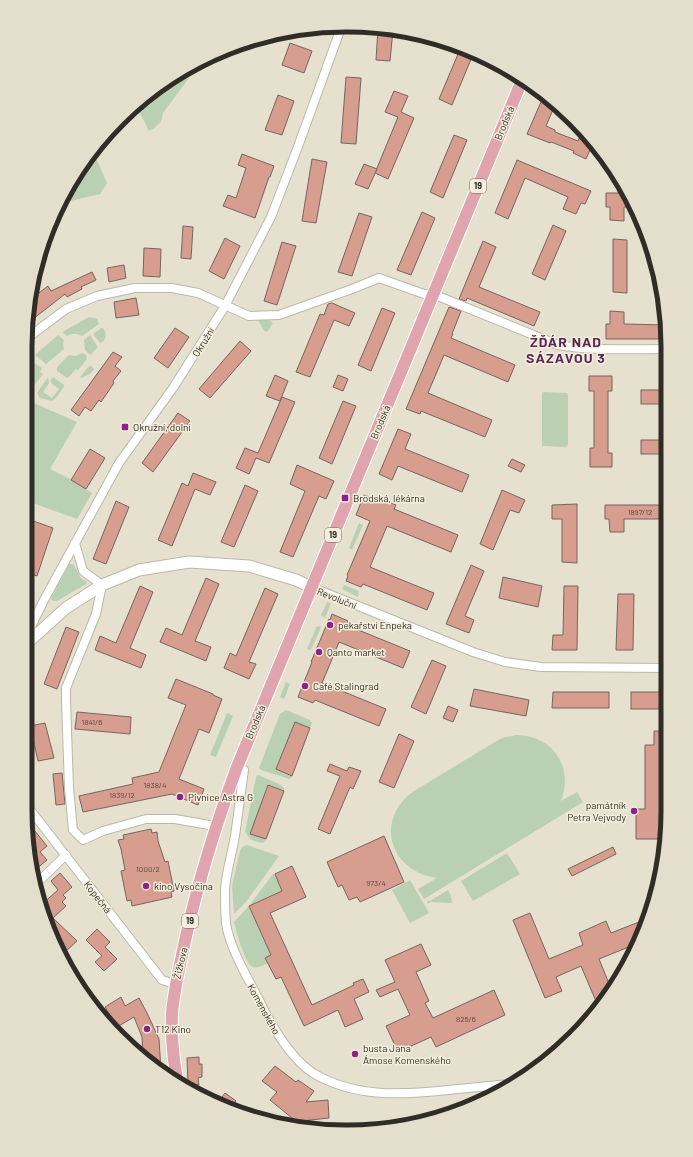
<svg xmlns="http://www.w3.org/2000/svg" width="693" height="1157" font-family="Barlow,sans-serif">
  <rect width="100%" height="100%" fill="#e6e0cf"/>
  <g fill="#b9d1b2">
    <path d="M195,64L194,71L163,113L161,122L154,128L149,131L136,105L168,79Z"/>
    <path d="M93,151L107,183L100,194L62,203L79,168Z"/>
    <path d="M89,317L97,319L99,324L82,336C76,333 72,333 67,336L63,333L64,331Z"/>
    <path d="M258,320H269L273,323L268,331L265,332Z"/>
    <path d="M101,328H103C107,334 107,340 100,343L93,334Z"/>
    <path d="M58,335L64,340L63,345L64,349L46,364L35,355Z"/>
    <path d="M90,335L98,347L90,355L85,350L84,340Z"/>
    <path d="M82,353L86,355L87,359L78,370L76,369L69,377L67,378L57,371V367L69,355L76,356Z"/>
    <path d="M31,361L42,368L40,372L43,374L30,391L26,392V365L28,362Z"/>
    <path d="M89,366H91L94,369L90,374L81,378L80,377Z"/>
    <path d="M48,377L49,383L43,392L52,398L59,389L51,383V380L53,377L64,385V387L56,398L52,401L40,398L37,393Z"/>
    <path d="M543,392L567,393L568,395V445L566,447L542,446V394Z"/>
    <path d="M27,400L77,422L50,469L72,480L92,493L77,519L30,502L25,504L26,404Z"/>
    <path d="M359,523L363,525L352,550L349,548Z"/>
    <path d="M69,564H73L81,578L87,582L86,584L57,601H53L51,599Z"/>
    <path d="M344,585L359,591L358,597L342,589Z"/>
    <path d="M327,602L331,603L325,618L321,615Z"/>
    <path d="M317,626L321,627L311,650L307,649Z"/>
    <path d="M286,682L290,684L284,699L280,697Z"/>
    <path d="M286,710L310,720L312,723L310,728L295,722L276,769L292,776L290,779L261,770L259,768L280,714Z"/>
    <path d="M227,713L233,716L216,757L210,755Z"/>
    <path d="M516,735C553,735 574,767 561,801L577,792L583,802L424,899L418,889L437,878C389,871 374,819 414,791L495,742L502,738Z"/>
    <path d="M258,775L281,785L284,788V791L268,785L251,834L266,839L263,843L251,840L245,832L256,777Z"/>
    <path d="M247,845L279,856L246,902L234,914L232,886L240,851L242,847Z"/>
    <path d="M507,853L520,874L473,901L461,881Z"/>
    <path d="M273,874H275L283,893L270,896L249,906L271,955L268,963C264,965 257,969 253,967C245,964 236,931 234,922L249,906Z"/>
    <path d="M410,880L429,913L410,923L392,890Z"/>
    <path d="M448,890L451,896L452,903L430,902L429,903H427L428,900L430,901Z"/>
  </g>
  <g fill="#d79d8f" stroke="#766560">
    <path d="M378,28L393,30L390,61L376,60Z"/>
    <path d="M290,43L312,51L304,73L282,65Z"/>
    <path d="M461,47L474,52L452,105L439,99Z"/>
    <path d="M346,77L361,78L356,144L341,143Z"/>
    <path d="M394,91L408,96L401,112L414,118L388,179L375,173L398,117L385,112Z"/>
    <path d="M278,95L294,101L282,135L265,130Z"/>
    <path d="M544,95L555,105L546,126L555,130V132L578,141L583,130L588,134L603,155L590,150L586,159L573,153L574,151L551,142L550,143L527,134Z"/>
    <path d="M454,135L467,140L443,198L430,192Z"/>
    <path d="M242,154L274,166L270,177H269L255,218L223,206L228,195L236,198L246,168L238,165Z"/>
    <path d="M312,159L327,162L316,223L302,221Z"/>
    <path d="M517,160L591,191L585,204L581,203L576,214L563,209L568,197L525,178L508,219L495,213Z"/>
    <path d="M364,164L377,169L368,189L355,184Z"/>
    <path d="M606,193H628L634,207H624V221L610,220V207H606Z"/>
    <path d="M422,212L435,218L411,275L397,270Z"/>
    <path d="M359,213L372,217L352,276L338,272Z"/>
    <path d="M553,225L566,231L545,280L532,274Z"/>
    <path d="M183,226L193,227L191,259L181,258Z"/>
    <path d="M225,238L240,246L224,279L209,271Z"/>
    <path d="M613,239L627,240V293L613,292Z"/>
    <path d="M483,241L496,247L479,287L540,312L534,326L467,298L466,301L459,299Z"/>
    <path d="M282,242L296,246L277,305L264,301Z"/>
    <path d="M144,248L161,249L160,277L143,276Z"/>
    <path d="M124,265L126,278L109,282L107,268Z"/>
    <path d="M92,272L96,280L81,287L82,289L67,297L65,294L33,319L28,313L31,299L48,286L51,291Z"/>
    <path d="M136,298L139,315L116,318L114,302Z"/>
    <path d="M332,303L355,313L349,326L334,320L310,377L296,372L320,314L324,315L328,304Z"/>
    <path d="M449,307L461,311L452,334H453L451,338L515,365L508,382L444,355L428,393L492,420L485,437L421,411L420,414L406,409Z"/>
    <path d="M382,308L395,313L371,371L358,365Z"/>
    <path d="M610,311L624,312V324L667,325V339H606V324H610Z"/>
    <path d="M175,328L189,337L168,368L154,358Z"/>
    <path d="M240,341L251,351L210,398L199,389Z"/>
    <path d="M113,352L122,357L115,366L121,371L113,381L114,383L101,402L99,400L91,411L85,407L79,416L71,410Z"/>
    <path d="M275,375L288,381L280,401L266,396Z"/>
    <path d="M338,375L348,379L343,391L333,387Z"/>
    <path d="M589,376H612V391H608V453H612V467H590V448H594V391H589Z"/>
    <rect x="641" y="390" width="26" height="14"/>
    <path d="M282,397L295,402L269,463L256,458L249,474L236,468L245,448L258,453Z"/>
    <path d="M343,401L356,406L332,464L319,458Z"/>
    <path d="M178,413L190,421L153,472L142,463Z"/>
    <path d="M398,429L411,434L405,449L469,475L462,492L398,466L392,480L379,474Z"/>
    <rect x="641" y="440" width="26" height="14"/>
    <path d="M90,449L105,458L86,489L71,480Z"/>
    <path d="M512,459L525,465L521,472L508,466Z"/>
    <path d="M297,465L334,481L326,499L319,496L293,557L280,552L305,491L290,484Z"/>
    <path d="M193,473L216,482L210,495L195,489L172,546L158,540L182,483L188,486Z"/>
    <path d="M245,485L258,491L234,547L221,542Z"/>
    <path d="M502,490L525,500L519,513L510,510L493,550L480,544Z"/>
    <path d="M364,495L380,501L381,499L396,505L394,509L458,535L451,552L387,526L370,567L434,593L427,610L363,584L361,587L346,581L348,576L347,575L370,521L356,515Z"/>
    <path d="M116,501L129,507L106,564L93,559Z"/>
    <path d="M577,504V563L562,562V519H552V505Z"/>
    <path d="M605,505H667V519H624V532H610L609,519H605Z"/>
    <path d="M25,518L53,528L37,576L25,572Z"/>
    <path d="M471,565L484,571L465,616L474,620L469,633L446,624Z"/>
    <path d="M503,577L542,586L538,607L499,598Z"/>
    <path d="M206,578L219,584L195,641L211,647L206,661L160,642L166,628L182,635Z"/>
    <path d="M140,586L153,592L130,648L146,655L141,668L95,650L100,636L116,643Z"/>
    <path d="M564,586H578L577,650H552L553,635H563Z"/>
    <path d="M265,588L278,594L249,662L256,664L249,679L224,668L230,653L236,656Z"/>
    <path d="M618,594H634L633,650H616Z"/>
    <path d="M332,614L348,621L346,625L410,651L403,668L339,642L330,664L322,683L386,709L379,726L315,700L313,703L298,697L312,662H311L329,619L330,620Z"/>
    <path d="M66,627L79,632L57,689L44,684Z"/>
    <path d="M432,660L446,666L426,714L411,707Z"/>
    <path d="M176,679L213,694V695L222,699L209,733L199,729L179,779L204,789L198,805L172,794L83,812L79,796L133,784L132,778L159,772L186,705L168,698Z"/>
    <path d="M474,689L529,700L526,716L470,706Z"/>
    <path d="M553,692H609V708H552Z"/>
    <rect x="631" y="692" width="36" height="17"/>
    <path d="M448,706L458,710L453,722L443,718Z"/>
    <path d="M77,712L131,717L130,734L75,729Z"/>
    <path d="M295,722L310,728L292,776L276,769Z"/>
    <path d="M45,723L54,758L38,761L30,726Z"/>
    <path d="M654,731H667V832L666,839H636V809H645V745H654Z"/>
    <path d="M399,734L414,741L394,788L379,782Z"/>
    <path d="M330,764L347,771L349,767L361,771L353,789L350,787L330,834L318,829L340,776L327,771Z"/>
    <path d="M62,773L65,804L56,805L53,774Z"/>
    <path d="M268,785L284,791L266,839L250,834Z"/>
    <path d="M26,820L47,846L40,852L47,860L35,870Z"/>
    <path d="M151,829L152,833L157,832L158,841L165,862L168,861L174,891L171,892L172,897L168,898L132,906L131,900L127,901L121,871L125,870L121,849L118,840L124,839L123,835Z"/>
    <path d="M384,836L404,882L360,902L357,897L349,900L342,885L338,887L327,862Z"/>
    <path d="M613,847L616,854L572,876L568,869Z"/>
    <path d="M292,866L306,897L270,913L312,1005L354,985L353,983L363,979L369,992L354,999L363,1019L345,1027L338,1010L304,1026L281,977L276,979L265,958L271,955L249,906L282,891L275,874Z"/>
    <path d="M60,873L72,887L63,895L66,898L62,902L66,906L53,918L77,941L65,952L60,947L42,914L41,905L58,890L51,881Z"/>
    <path d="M530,913L549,959L583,945L579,933L606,921L611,933L649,918L636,944L599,959L612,991L598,1006L581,966L556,977L562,991L545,998L513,920Z"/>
    <path d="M97,929L110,942L105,947L117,959L104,971L95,962L102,956L86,940Z"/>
    <path d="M421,944L431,965L416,972L429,1001L425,1003L433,1018L494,990L505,1015L436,1047L431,1037L398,1052L386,1026L410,1015L398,989L380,997L376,990L395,982L385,960Z"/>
    <path d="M121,997L125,1006L139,998L147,1013L159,1039L161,1071L151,1066L143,1058L142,1037L134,1017L117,1027L105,1007Z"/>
    <path d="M199,1057V1064H202V1077L198,1078L199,1085L189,1086L188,1085L187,1058Z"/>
    <path d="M275,1066L296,1082L298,1080L314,1091L306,1102L328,1100L329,1118L292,1122V1118L270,1100L277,1092L262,1081Z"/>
    <path d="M225,1093L236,1101L230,1108L220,1100Z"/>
  </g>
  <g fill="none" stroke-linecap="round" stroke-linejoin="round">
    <defs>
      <g id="street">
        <path d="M26,339L66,309L97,296L135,288H172L198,293L249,316L279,315L352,289L379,278L424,294H433L558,345C594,351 631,349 667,349"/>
        <path d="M75,543L83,571L102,585L96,614L66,688V701L69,788L73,830L83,840L103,831L146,819H175L215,826"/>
        <path d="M311,587L473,652L505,662L541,667L667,668"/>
        <path d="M25,639L44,600L119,463L173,388L225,306L271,217L299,144L342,25"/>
        <path d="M237,767L244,770C241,792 238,814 235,836C232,854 226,872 225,890C225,900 225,913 226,923C229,946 247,977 258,998C270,1023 289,1057 313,1073C355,1098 402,1095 448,1090C469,1088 489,1086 509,1084"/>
        <path d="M25,803L162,980L175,984"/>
        <path d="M37,883L66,855"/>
      </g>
      <path id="secondary" d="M25,645L66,608L102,585L139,570L189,562L249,566L296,580L311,587"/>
      <path id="primary" d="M177,1079C173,1057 171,1035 172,1013C174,989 180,965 185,941C198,882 216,824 237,767L523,78"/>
    </defs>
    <use href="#street" stroke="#bdb7a7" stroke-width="10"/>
    <use href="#secondary" stroke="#bdb7a7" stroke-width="13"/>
    <use href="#primary" stroke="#fff" stroke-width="14"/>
    <use href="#street" stroke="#fff" stroke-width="8"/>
    <use href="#secondary" stroke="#fff" stroke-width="11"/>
    <use href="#primary" stroke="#dfa4ad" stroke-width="12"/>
  </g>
  <g fill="#8e2387" stroke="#f4eedc" stroke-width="1.5">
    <rect x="121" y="423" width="8" height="8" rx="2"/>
    <rect x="341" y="494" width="8" height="8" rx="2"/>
    <circle cx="330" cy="625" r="4"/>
    <circle cx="319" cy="652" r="4"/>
    <circle cx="305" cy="686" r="4"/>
    <circle cx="180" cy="797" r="4"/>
    <circle cx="634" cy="811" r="4"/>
    <circle cx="146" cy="886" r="4"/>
    <circle cx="147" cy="1029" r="4"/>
    <circle cx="355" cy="1054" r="4"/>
  </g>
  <g text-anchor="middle" stroke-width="3" stroke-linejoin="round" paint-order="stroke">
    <g font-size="8" fill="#594940">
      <text x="640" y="515">1897/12</text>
      <text x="92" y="725">1841/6</text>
      <text x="155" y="788">1838/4</text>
      <text x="122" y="798">1839/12</text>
      <text x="148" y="872">1000/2</text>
      <text x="376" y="886">973/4</text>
      <text x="466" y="1022">825/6</text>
    </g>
    <g fill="#f4eedc" stroke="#6a675d" stroke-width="1">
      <rect x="470" y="179" width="16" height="14" rx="3"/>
      <rect x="325" y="528" width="16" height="14" rx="3"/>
      <rect x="182" y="914" width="16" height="14" rx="3"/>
    </g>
    <g font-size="9" font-weight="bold" fill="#2f2d26">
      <text x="478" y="189">19</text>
      <text x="333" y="538">19</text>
      <text x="190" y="924">19</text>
    </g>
    <g font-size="10" fill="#2f2d26" stroke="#f4eedc">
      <text transform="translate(504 123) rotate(-67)" y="4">Brodská</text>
      <text transform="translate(203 342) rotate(-58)" y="4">Okružní</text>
      <text transform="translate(380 422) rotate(-67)" y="4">Brodská</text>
      <text transform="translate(337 598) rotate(22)" y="4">Revoluční</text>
      <text transform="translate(255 722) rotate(-67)" y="4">Brodská</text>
      <text transform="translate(98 897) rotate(52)" y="4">Kopečná</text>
      <text transform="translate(180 963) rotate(-77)" y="4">Žižkova</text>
      <text transform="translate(264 1009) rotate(61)" y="4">Komenského</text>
    </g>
    <g font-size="10" fill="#2f2d26" stroke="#f4eedc" text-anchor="start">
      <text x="133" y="431">Okružní, dolní</text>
      <text x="353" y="502">Brodská, lékárna</text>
      <text x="338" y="629">pekařství Enpeka</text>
      <text x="327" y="656">Qanto market</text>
      <text x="313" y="690">Café Stalingrad</text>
      <text x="188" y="801">Pivnice Astra G</text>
      <text x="626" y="809" text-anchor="end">památník<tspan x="626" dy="12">Petra Vejvody</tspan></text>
      <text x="154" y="890">kino Vysočina</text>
      <text x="155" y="1033">T12 Kino</text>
      <text x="363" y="1052">busta Jana<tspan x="363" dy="12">Ámose Komenského</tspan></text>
    </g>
    <g font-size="14" font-weight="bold" letter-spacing="1" fill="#5a2756" stroke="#f4eedc">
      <text x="566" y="347">ŽĎÁR NAD<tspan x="566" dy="16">SÁZAVOU 3</tspan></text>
    </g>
  </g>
  <path d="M0 0H693V1157H0ZM346 32H347A314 314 0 0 1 661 346V811A314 314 0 0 1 347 1125H346A314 314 0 0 1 32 811V346A314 314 0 0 1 346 32Z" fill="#e4dfcd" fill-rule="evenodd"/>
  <path fill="none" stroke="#2f2d26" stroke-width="5" d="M346 32H347A314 314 0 0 1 661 346V811A314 314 0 0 1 347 1125H346A314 314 0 0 1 32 811V346A314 314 0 0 1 346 32Z"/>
</svg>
